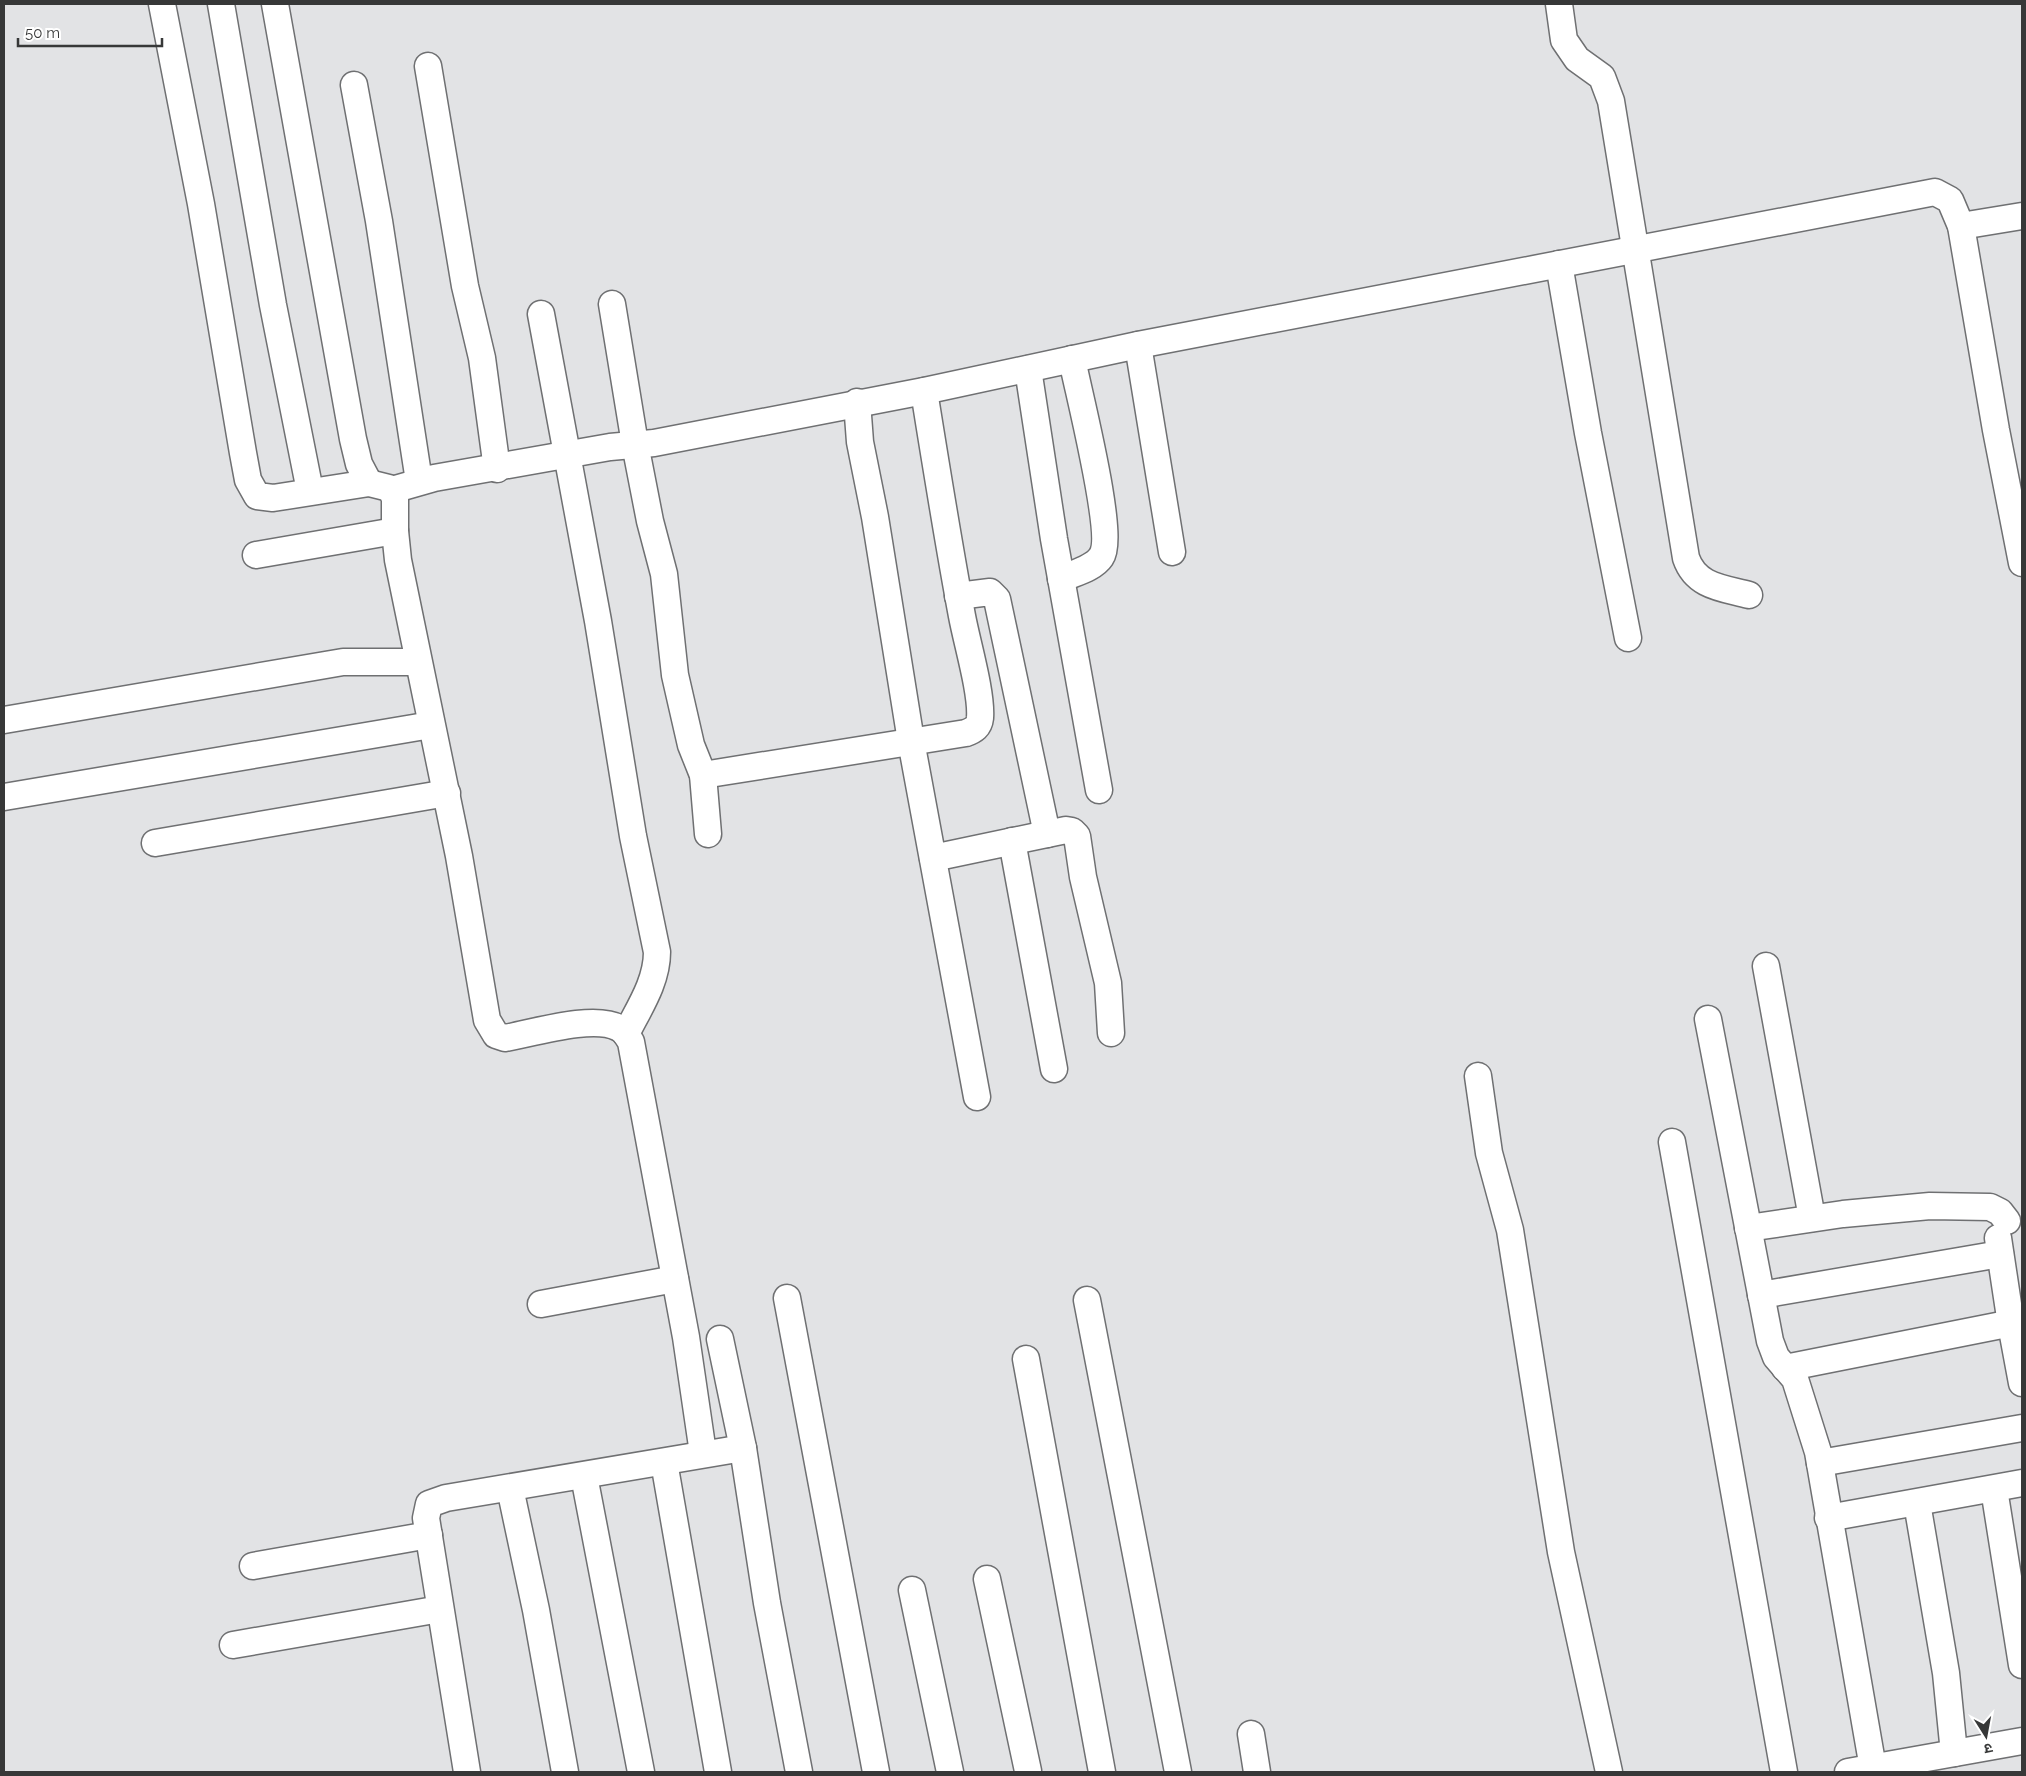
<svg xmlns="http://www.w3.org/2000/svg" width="2026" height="1776" font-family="Raleway,'Noto Sans Devanagari',sans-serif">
  <rect width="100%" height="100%" fill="#e2e3e5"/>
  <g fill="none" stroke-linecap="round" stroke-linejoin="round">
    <defs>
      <g id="minor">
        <path d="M162,4L201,204L243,453L248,480L257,496L273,498L369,483L389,488L395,497V531L398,560L459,856L487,1020L496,1035L505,1038C533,1033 594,1014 619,1028C625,1031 628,1037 631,1042L686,1337L703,1453"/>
        <path d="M221,4L273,305L310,491"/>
        <path d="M275,4L353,439L359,464L369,483"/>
        <path d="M1559,4L1564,40L1577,59L1602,77L1611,101L1686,558C1696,587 1723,588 1749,595"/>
        <path d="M428,66L465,286L482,358L497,469"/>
        <path d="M354,85L379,221L419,481"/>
        <path d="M1961,226L2022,216"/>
        <path d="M1559,264L1588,433L1628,638"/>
        <path d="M612,304L635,444L650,521L664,574L675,675L691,745L703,775L708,834"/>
        <path d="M541,314L598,621L633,836L657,952C657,982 639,1008 626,1034"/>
        <path d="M1138,345L1172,552"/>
        <path d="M1028,369L1054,539L1099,790"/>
        <path d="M857,402L860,442L875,517L911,741L977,1097"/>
        <path d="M392,490L434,478L610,447L654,443L924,391L1138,345L1935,192L1950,200L1961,226L1996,430L2022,563"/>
        <path d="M256,555L395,531"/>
        <path d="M1061,579C1073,573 1093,569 1101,557C1116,536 1078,391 1072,359"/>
        <path d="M958,596L990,592L997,599L1047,834"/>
        <path d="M4,720L343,662H418"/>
        <path d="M703,775L966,733C974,730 979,727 980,718C982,693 967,643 962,616C948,541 936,466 924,391"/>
        <path d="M4,797L431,725"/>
        <path d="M1012,841L1054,1069"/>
        <path d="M155,843L447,793"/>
        <path d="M933,858L1066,830L1072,831L1077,836L1083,877L1108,983L1111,1033"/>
        <path d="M1766,966L1812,1218"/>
        <path d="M1708,1019L1770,1341L1776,1357L1795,1379L1818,1452L1873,1768"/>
        <path d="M1478,1076L1489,1153L1510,1230L1561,1552L1609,1772"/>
        <path d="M1672,1142L1784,1772"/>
        <path d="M1748,1228L1843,1214L1930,1206L1990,1207L2000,1212L2007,1221"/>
        <path d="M1998,1238L2011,1324L2022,1383"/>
        <path d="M1761,1295L2000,1254"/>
        <path d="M787,1298L876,1772"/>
        <path d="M1087,1300L1178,1772"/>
        <path d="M541,1304L675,1279"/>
        <path d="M720,1339L743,1448L767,1603L799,1772"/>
        <path d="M1026,1359L1102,1772"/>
        <path d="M1785,1368L2022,1321"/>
        <path d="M664,1462L718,1772"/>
        <path d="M1820,1463L2022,1428"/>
        <path d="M584,1476L641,1772"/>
        <path d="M510,1488L536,1610L565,1772"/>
        <path d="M1994,1489L2022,1665"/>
        <path d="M1917,1503L1946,1673L1954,1753"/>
        <path d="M1828,1518L2022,1483"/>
        <path d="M253,1566L429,1535"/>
        <path d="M987,1579L1028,1771"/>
        <path d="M912,1590L950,1772"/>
        <path d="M233,1645L440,1609"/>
        <path d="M1251,1734L1257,1772"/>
        <path d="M467,1772L426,1518L429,1504L446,1498L743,1448"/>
        <path d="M1848,1772L2022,1741"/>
      </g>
    </defs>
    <use href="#minor" stroke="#6f7072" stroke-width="29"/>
    <use href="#minor" stroke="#fff" stroke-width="26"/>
  </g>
  <rect width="2026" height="1776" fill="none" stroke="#373838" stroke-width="10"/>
  <g transform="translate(1986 1736) rotate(169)" stroke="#ffffff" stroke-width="4" paint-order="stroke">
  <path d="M0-4L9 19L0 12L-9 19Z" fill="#373838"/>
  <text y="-8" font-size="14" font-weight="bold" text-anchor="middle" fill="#373838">उ</text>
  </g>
  <path d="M18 38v8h144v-8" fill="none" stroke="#373838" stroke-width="2.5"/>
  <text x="25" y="38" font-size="15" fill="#373838" stroke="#ffffff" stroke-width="4" paint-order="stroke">50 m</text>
</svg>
